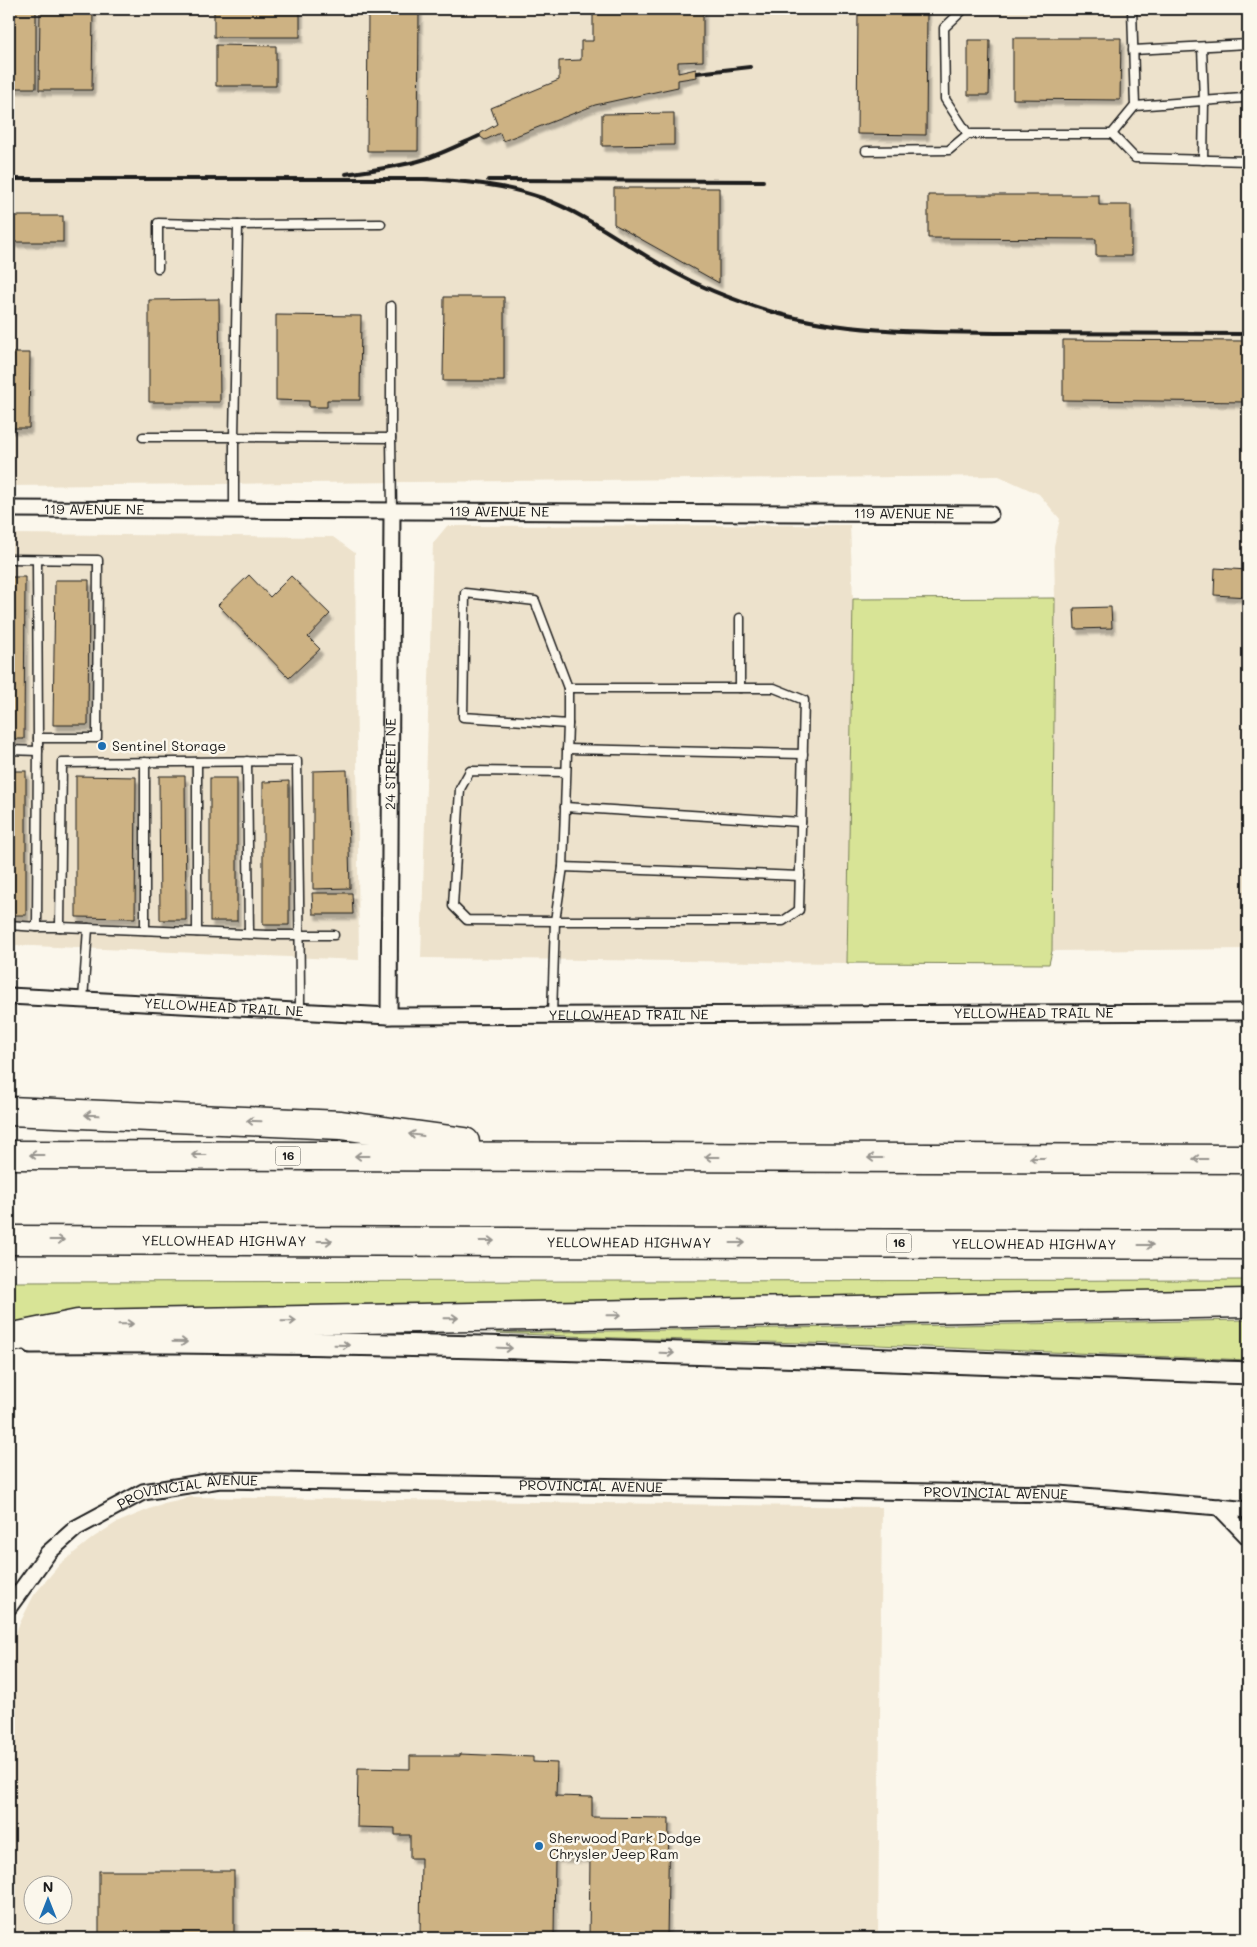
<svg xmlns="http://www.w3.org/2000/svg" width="1257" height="1947" font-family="Mali,sans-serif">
  <defs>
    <filter id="shadow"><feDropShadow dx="3" dy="5.5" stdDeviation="1" flood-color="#0004"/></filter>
  </defs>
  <rect width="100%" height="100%" fill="#fbf7ec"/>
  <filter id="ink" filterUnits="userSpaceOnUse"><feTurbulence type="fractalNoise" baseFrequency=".02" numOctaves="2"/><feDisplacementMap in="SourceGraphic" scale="10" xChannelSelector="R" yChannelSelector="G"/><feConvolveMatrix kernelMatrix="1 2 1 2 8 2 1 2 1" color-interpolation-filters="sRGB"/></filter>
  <g filter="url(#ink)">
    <g fill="#ede2cc" fill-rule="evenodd">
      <path d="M9,9H1248V949L1052,951L1055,598L1054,546L1060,519L1039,494L999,476L9,486Z"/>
      <path d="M850,525L853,599L847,963L421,958L433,543L447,526Z"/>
      <path d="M9,534L333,537L355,553L359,960L9,945Z"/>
      <path d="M191,1497L882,1507L878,1938H9V1655L18,1627L34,1595L60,1564L94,1537L116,1523L164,1503ZM32,1884H62V1914H32Z"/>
    </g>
    <g fill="#d8e496" stroke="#7a8059">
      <path d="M1055,598L1052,951L1049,964L847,963L853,599Z"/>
      <path d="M1248,1280V1291L1074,1292L9,1327V1282Z"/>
      <path d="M1248,1320V1360L877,1345L617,1338L496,1333Z"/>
    </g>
    <g fill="#cdb283" stroke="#1c1c1c" filter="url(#shadow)">
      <rect x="9" y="9" width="27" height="79"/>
      <path d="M40,9H93L92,90H39Z"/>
      <rect x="214" y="9" width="86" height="28"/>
      <path d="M368,9H419L418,151H367Z"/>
      <path d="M593,9H703V61L678,62V73L696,69L697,77L678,80V87L595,105L503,141L500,133L485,140L479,136L481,133L497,124L491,108L559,80V61L581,60V41H593Z"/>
      <path d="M858,9H927L926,135L857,134Z"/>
      <path d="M1013,38H1121L1120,100L1013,99Z"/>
      <path d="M968,40H990L989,95H968Z"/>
      <path d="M216,45L276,46V86H216Z"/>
      <path d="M674,113V145L602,146V114Z"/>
      <path d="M614,188H719V283L614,224Z"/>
      <path d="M928,195H1099V205H1131V256H1096V239L928,238Z"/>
      <rect x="12" y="216" width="51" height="26"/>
      <path d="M444,297H504V381H443Z"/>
      <path d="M219,299L220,402H149V300Z"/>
      <path d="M276,315L361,316L360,400H327V407H309V401L276,400Z"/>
      <path d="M1063,340L1248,341V402L1063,400Z"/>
      <path d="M9,353H30L29,428H9Z"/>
      <rect x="1241" y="510" width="7" height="20"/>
      <path d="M1215,568L1248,570V597L1214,595Z"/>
      <path d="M249,575L270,597L291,576L330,614L308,637L320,649L289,678L218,605Z"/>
      <path d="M9,577H25L24,739H9Z"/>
      <path d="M55,580H89L88,725H53Z"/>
      <path d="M1111,607L1112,628L1075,629L1074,608Z"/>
      <path d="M347,770L350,888L313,889V771Z"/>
      <rect x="9" y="771" width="17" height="144"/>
      <path d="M76,776L136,777L135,918L76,917Z"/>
      <path d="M159,776H185L186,920H160Z"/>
      <rect x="210" y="778" width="27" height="143"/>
      <path d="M289,781V925H263V782Z"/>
      <path d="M312,893H352L353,914H313Z"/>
      <path d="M460,1754L533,1757V1762L557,1763L556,1796L592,1797V1817L669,1818L667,1938H589L590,1857H555L554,1938H420L421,1858H410V1835H395V1828L357,1827L358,1768L410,1769V1756H460Z"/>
      <rect x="99" y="1871" width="135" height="67"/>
    </g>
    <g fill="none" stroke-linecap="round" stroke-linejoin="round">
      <defs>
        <g id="lane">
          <path d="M964,9L944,28L945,99L968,134H1112L1135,106L1132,9"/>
          <path d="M1202,47L1204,101L1203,160"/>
          <path d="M1133,50L1248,44"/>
          <path d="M1135,106L1242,98L1248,92"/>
          <path d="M1112,134L1135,158L1248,161"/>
          <path d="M866,151L949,150L968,134"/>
          <path d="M381,224L238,225L234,437L391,438L392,511"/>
          <path d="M158,268V223L238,225"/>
          <path d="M143,437H234V510"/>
          <path d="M391,438V306"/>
          <path d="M9,559L98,560L97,738H38"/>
          <path d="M740,618V688"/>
          <path d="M568,688V724"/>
          <path d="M567,749L803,754"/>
          <path d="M9,750L38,751"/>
          <path d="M247,761L249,934"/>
          <path d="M145,762V930"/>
          <path d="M565,807L801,822"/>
          <path d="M563,867L800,876"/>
          <path d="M9,925L37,927L38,738L37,560"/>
          <path d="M37,927H60"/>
          <path d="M197,932V762"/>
          <path d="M83,1000L88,928"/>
          <path d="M300,1012C300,929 298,845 297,761L62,763L60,927L267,935H334"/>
          <path d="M552,1015L555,921H783L799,910L804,700L774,688H568L535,601L465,593L463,717L568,724L563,867L555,921L467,920L453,906L460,789L470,771L566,772"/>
        </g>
        <g id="street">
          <path id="s1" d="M9,509L990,514"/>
          <path id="s2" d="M9,996L389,1016L1248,1012"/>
          <path id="s3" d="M389,1016L392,511"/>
          <path d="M1248,1510L1219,1507L1248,1537"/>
          <path id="s4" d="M9,1607L48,1553L76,1528L143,1492L220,1480L1059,1494L1219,1507"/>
        </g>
        <path id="secondary" d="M31,1342C437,1340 843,1359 1248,1373"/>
        <g id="highway">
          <path d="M9,1111L341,1125L465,1142"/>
          <path d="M9,1155L1248,1159"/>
          <path id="s5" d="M9,1240L1248,1245"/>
          <path d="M9,1338L78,1324L1248,1303"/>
        </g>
      </defs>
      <use href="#lane" stroke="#1c1c1c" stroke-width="11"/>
      <use href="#street" stroke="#1c1c1c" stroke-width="19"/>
      <use href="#secondary" stroke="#1c1c1c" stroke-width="25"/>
      <use href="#highway" stroke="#1c1c1c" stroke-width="31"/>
      <use href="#lane" stroke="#fbf7ec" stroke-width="8"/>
      <use href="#street" stroke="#fbf7ec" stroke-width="15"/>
      <use href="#secondary" stroke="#fbf7ec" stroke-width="21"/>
      <use href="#highway" stroke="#fbf7ec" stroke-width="28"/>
      <g stroke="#1c1c1c" stroke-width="4">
        <path d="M697,73L750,67"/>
        <path d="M346,174C372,170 398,167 422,160C442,154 461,144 479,136"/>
        <path d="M9,179H428"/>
        <path d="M423,179C463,181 503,184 542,198C586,214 624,244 665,267C699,287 738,302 776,313C851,334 930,332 1007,333C1088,333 1168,333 1248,334"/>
        <path d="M488,180L763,181"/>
      </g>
    </g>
    <defs><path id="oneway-shaft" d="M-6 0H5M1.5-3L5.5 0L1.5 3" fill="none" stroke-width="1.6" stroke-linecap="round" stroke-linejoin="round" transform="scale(1.25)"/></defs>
    <g stroke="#97948e">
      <use href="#oneway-shaft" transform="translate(92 1115) rotate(-178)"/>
      <use href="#oneway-shaft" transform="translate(254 1121) rotate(-178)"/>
      <use href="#oneway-shaft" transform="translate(416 1135) rotate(-172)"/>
      <use href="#oneway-shaft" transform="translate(37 1155) rotate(-180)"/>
      <use href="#oneway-shaft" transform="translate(199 1155) rotate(-180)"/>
      <use href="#oneway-shaft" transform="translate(362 1156) rotate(-180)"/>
      <use href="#oneway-shaft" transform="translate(712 1157) rotate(-180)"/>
      <use href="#oneway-shaft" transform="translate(875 1158) rotate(-180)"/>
      <use href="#oneway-shaft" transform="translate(1037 1158) rotate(-180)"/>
      <use href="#oneway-shaft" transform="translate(1200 1159) rotate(-180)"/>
      <use href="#oneway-shaft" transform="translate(57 1240)"/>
      <use href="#oneway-shaft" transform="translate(325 1241)"/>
      <use href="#oneway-shaft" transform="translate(487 1241)"/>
      <use href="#oneway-shaft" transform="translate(738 1243)"/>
      <use href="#oneway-shaft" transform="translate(1146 1245)"/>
      <use href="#oneway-shaft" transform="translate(614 1315) rotate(-1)"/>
      <use href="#oneway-shaft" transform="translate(451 1318) rotate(-1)"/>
      <use href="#oneway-shaft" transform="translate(289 1321) rotate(-1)"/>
      <use href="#oneway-shaft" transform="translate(126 1324) rotate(-1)"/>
      <use href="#oneway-shaft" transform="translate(180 1342) rotate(1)"/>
      <use href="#oneway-shaft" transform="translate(342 1345) rotate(1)"/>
      <use href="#oneway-shaft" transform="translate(505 1348) rotate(2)"/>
      <use href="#oneway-shaft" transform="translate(667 1353) rotate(2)"/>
    </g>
  </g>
  <g fill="#1f6fb2" stroke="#fbf7ec" stroke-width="2">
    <circle cx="102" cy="746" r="5"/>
    <circle cx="539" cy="1846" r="5"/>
  </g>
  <g text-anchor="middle" stroke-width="5" stroke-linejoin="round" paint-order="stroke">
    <g fill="#fbf7ec" stroke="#5f5e5a" stroke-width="1">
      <rect x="275.5" y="1146.5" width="25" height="19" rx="4"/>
      <rect x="886.5" y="1233.5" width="25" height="19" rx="4"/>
    </g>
    <g font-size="12" font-weight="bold" fill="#1c1c1c">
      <text x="288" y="1160">16</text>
      <text x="899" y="1247">16</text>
    </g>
    <g font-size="14" fill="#1c1c1c" stroke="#fbf7ec">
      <text dy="5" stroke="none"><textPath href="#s1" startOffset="85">119 AVENUE NE</textPath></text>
      <text dy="5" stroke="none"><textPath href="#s1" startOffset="490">119 AVENUE NE</textPath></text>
      <text dy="5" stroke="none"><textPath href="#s1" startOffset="895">119 AVENUE NE</textPath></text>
      <text dy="5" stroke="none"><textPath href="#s3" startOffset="252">24 STREET NE</textPath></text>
      <text dy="5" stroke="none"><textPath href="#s2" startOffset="215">YELLOWHEAD TRAIL NE</textPath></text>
      <text dy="5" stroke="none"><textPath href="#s2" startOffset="1025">YELLOWHEAD TRAIL NE</textPath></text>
      <text dy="5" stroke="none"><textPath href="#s2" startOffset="620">YELLOWHEAD TRAIL NE</textPath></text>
      <text dy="5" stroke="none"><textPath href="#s5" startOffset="215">YELLOWHEAD HIGHWAY</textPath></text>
      <text dy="5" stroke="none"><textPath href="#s5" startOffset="620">YELLOWHEAD HIGHWAY</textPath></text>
      <text dy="5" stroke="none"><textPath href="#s5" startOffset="1025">YELLOWHEAD HIGHWAY</textPath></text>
      <text dy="5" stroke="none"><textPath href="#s4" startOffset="629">PROVINCIAL AVENUE</textPath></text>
      <text dy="5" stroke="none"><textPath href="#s4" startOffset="1034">PROVINCIAL AVENUE</textPath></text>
      <text dy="5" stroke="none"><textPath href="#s4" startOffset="224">PROVINCIAL AVENUE</textPath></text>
    </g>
    <g font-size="14" fill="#1c1c1c" stroke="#fbf7ec" text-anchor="start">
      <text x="112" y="751">Sentinel Storage</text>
      <text x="549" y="1843">Sherwood Park Dodge<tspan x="549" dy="16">Chrysler Jeep Ram</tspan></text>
    </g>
  </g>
  <rect width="1257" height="1947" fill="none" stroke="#fbf7ec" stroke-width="30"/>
  <rect x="15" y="15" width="1227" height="1917" fill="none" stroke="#1c1c1c" stroke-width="2" filter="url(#ink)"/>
  <g transform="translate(48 1900)"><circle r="24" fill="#fbf7ec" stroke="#a29f99"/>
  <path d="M0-4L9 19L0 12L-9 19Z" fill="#1f6fb2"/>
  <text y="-8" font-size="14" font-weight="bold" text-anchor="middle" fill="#1c1c1c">N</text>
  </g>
</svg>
